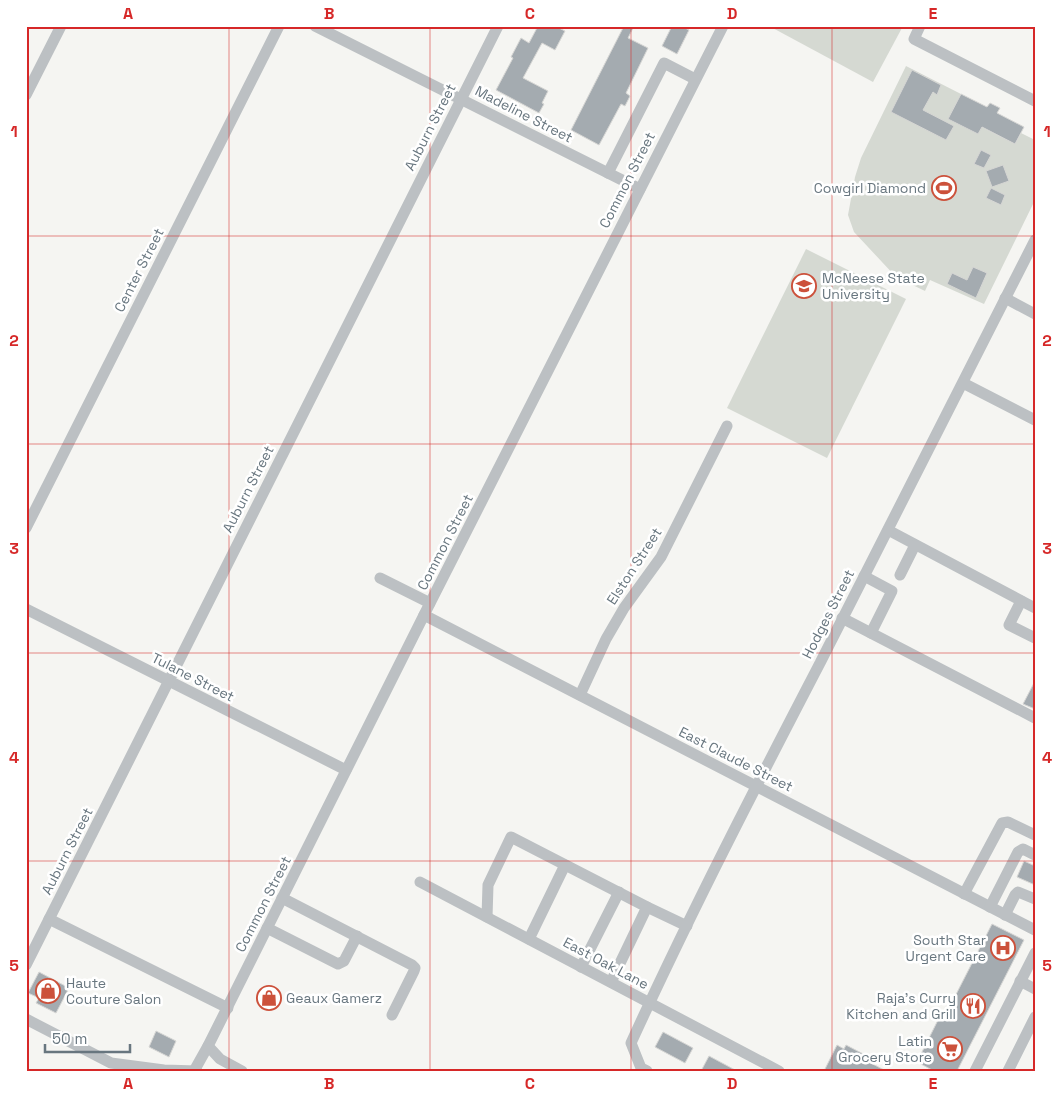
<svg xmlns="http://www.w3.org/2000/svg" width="1061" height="1097" font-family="'Space Grotesk',sans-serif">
  <rect width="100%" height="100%" fill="#f5f5f2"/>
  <g fill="#d5d9d2">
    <path d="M769,26H903L873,82Z"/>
    <path d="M906,66L961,94L952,112L1015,144L1021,133L1035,140V200L984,304L930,280L925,291L896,277L854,232L848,215L855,177L861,158Z"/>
    <path d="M806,249L906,299L827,458L727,408Z"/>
  </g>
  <g fill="#a4abb0" stroke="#d6d6d4">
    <path d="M538,26H555L565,31L555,50L542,43L523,78L548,91L542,103L544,104L539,113L496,90L513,58L511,57L521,38L529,43Z"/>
    <path d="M624,26H634L628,38L648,48L626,93L630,96L625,106L621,104L599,145L571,130Z"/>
    <path d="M672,26H681L689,30L677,54L662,46Z"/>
    <path d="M912,70L941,85L937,95L933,92L923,110L954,126L946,140L891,112Z"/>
    <path d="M961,94L987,107L990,103L1000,108L997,113L1024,127L1015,144L982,127L978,134L948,119Z"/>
    <path d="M981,150L991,155L984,168L974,164Z"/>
    <path d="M1003,165L1009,181L992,187L986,171Z"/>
    <path d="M991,188L1005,195L1001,205L986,198Z"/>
    <path d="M973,267L987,273L976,298L947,284L952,273L967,280Z"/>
    <path d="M1035,681V709L1023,704Z"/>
    <path d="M1024,861L1035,866V885L1017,877Z"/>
    <path d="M992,924L1024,940L957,1071H934L917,1062L941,1014L945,1016Z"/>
    <path d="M39,972L69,988L56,1013L36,1003L39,998L28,993Z"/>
    <path d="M156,1031L176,1041L169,1057L149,1047Z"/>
    <path d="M663,1032L693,1048L685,1063L655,1047Z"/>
    <path d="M837,1045L844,1049L846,1045L869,1057L867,1061L886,1071H824Z"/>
    <path d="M709,1056L737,1071H701Z"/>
  </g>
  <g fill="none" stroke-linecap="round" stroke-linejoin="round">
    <g stroke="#bcc0c3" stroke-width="11">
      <path d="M315,26L640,189"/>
      <path d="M920,26L914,39L1035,101"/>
      <path d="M26,95L61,26"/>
      <path d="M608,173L664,63L695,79"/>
      <path d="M1005,298L1035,314"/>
      <path d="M963,383L1035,420"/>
      <path d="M26,528L279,26"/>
      <path d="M888,530L1035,608"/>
      <path d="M900,575L915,545"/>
      <path d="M864,576L892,591L871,633"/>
      <path d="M380,578L430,603"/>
      <path d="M1021,601L1009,625L1035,638"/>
      <path d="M26,609L346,770"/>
      <path d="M424,615L1035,930"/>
      <path d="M842,618L1035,718"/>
      <path d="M580,695L606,639L624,608L661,557L727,426"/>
      <path d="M420,882L779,1071"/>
      <path d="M964,894L1002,823L1008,822L1035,835"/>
      <path d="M282,898L412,965L415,968L414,971L392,1015"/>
      <path d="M647,907L687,926"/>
      <path d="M990,907L1018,852L1023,849L1035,855"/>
      <path d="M1005,915L1015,895L1018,892L1035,899"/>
      <path d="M487,917L488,885L511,837L647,907L611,982"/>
      <path d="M49,919L228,1008"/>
      <path d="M267,928L338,964L344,961L357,936"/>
      <path d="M529,939L565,865"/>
      <path d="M26,965L498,26"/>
      <path d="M581,967L619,892"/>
      <path d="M1020,981L1035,989"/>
      <path d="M26,1019L111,1063L164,1070L197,1071"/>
      <path d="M208,1046L220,1059L242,1071"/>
      <path d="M194,1071L208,1046L424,615L723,26"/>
      <path d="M647,1071L641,1068L631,1043C690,914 755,788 820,663C892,522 964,381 1035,240"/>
      <path d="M975,1071L1035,953"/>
      <path d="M1008,1071L1035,1017"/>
    </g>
  </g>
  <path fill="none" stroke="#d62828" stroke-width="1" stroke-opacity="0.55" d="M229,26V1071M430,26V1071M631,26V1071M832,26V1071M26,236H1035M26,444H1035M26,653H1035M26,861H1035"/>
  <defs>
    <symbol id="stadium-ring" viewBox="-11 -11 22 22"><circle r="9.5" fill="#fff" stroke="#cc513b" stroke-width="1.5"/><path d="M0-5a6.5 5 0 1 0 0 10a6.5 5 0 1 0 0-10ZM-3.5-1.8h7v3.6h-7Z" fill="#cc513b"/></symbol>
    <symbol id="university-ring" viewBox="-11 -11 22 22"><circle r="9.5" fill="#fff" stroke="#cc513b" stroke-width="1.5"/><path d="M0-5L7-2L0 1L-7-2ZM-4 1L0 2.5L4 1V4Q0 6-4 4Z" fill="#cc513b"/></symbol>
    <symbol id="hospital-ring" viewBox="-11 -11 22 22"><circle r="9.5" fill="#fff" stroke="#cc513b" stroke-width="1.5"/><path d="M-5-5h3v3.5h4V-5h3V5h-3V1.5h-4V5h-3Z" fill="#cc513b"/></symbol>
    <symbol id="shop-ring" viewBox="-11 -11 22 22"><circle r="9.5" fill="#fff" stroke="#cc513b" stroke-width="1.5"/><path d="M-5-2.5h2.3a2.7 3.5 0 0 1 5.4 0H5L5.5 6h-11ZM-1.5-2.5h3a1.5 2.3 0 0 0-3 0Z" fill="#cc513b"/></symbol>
    <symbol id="restaurant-ring" viewBox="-11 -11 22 22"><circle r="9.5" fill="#fff" stroke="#cc513b" stroke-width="1.5"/><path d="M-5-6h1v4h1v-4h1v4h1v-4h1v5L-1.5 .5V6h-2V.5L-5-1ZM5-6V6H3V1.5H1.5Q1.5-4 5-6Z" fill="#cc513b"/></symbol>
    <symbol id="supermarket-ring" viewBox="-11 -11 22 22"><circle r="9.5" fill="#fff" stroke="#cc513b" stroke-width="1.5"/><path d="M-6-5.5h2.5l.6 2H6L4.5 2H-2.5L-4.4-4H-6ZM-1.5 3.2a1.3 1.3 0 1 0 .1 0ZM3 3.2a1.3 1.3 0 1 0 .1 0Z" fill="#cc513b"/></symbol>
  </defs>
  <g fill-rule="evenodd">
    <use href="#stadium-ring" x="930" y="174" width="28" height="28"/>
    <use href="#university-ring" x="790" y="272" width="28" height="28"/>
    <use href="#hospital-ring" x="989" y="934" width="28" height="28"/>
    <use href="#shop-ring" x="34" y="977" width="28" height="28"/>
    <use href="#shop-ring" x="255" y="984" width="28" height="28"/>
    <use href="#restaurant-ring" x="959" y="992" width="28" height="28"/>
    <use href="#supermarket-ring" x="936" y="1035" width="28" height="28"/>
  </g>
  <g text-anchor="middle" stroke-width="5" stroke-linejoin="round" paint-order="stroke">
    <g font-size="14" fill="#68767f" stroke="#fff">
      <text transform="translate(524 114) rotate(27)" y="5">Madeline Street</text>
      <text transform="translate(430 127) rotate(-63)" y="5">Auburn Street</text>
      <text transform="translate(627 180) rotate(-63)" y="5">Common Street</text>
      <text transform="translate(139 270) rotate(-63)" y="5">Center Street</text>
      <text transform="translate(248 489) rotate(-63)" y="5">Auburn Street</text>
      <text transform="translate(445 542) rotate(-63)" y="5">Common Street</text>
      <text transform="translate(634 566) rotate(-57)" y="5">Elston Street</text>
      <text transform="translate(828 614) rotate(-63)" y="5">Hodges Street</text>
      <text transform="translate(193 677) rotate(27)" y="5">Tulane Street</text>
      <text transform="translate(736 759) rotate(27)" y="5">East Claude Street</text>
      <text transform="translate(67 851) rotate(-63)" y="5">Auburn Street</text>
      <text transform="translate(263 904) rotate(-63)" y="5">Common Street</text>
      <text transform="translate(606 963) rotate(28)" y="5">East Oak Lane</text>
    </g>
    <g font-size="14" fill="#68767f" stroke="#fff" text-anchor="end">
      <text x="926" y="193">Cowgirl Diamond</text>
      <text x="822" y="283" text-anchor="start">McNeese State<tspan x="822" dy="16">University</tspan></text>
      <text x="986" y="945">South Star<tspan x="986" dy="16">Urgent Care</tspan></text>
      <text x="66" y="988" text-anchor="start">Haute<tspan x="66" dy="16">Couture Salon</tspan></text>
      <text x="286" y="1003" text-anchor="start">Geaux Gamerz</text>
      <text x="956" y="1003">Raja's Curry<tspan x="956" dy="16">Kitchen and Grill</tspan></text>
      <text x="932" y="1046">Latin<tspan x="932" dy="16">Grocery Store</tspan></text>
    </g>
  </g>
  <rect width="1061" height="1097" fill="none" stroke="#ffffff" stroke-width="55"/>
  <path d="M45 1044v8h85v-8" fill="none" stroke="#68767f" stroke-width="2.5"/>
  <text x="52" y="1044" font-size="15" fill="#68767f" stroke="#ffffff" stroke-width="4" paint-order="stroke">50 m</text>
  <rect x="28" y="28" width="1006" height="1042" fill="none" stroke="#d62828" stroke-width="2"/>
  <g font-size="16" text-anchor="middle" font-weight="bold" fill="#d62828">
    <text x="128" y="19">A</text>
    <text x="329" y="19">B</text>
    <text x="530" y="19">C</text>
    <text x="732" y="19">D</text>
    <text x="933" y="19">E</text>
    <text x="14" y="137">1</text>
    <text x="1047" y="137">1</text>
    <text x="14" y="346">2</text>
    <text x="1047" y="346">2</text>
    <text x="14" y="554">3</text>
    <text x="1047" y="554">3</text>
    <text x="14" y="763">4</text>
    <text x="1047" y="763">4</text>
    <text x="14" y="971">5</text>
    <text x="1047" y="971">5</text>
    <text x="128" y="1089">A</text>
    <text x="329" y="1089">B</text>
    <text x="530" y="1089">C</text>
    <text x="732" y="1089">D</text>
    <text x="933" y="1089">E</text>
  </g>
</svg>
